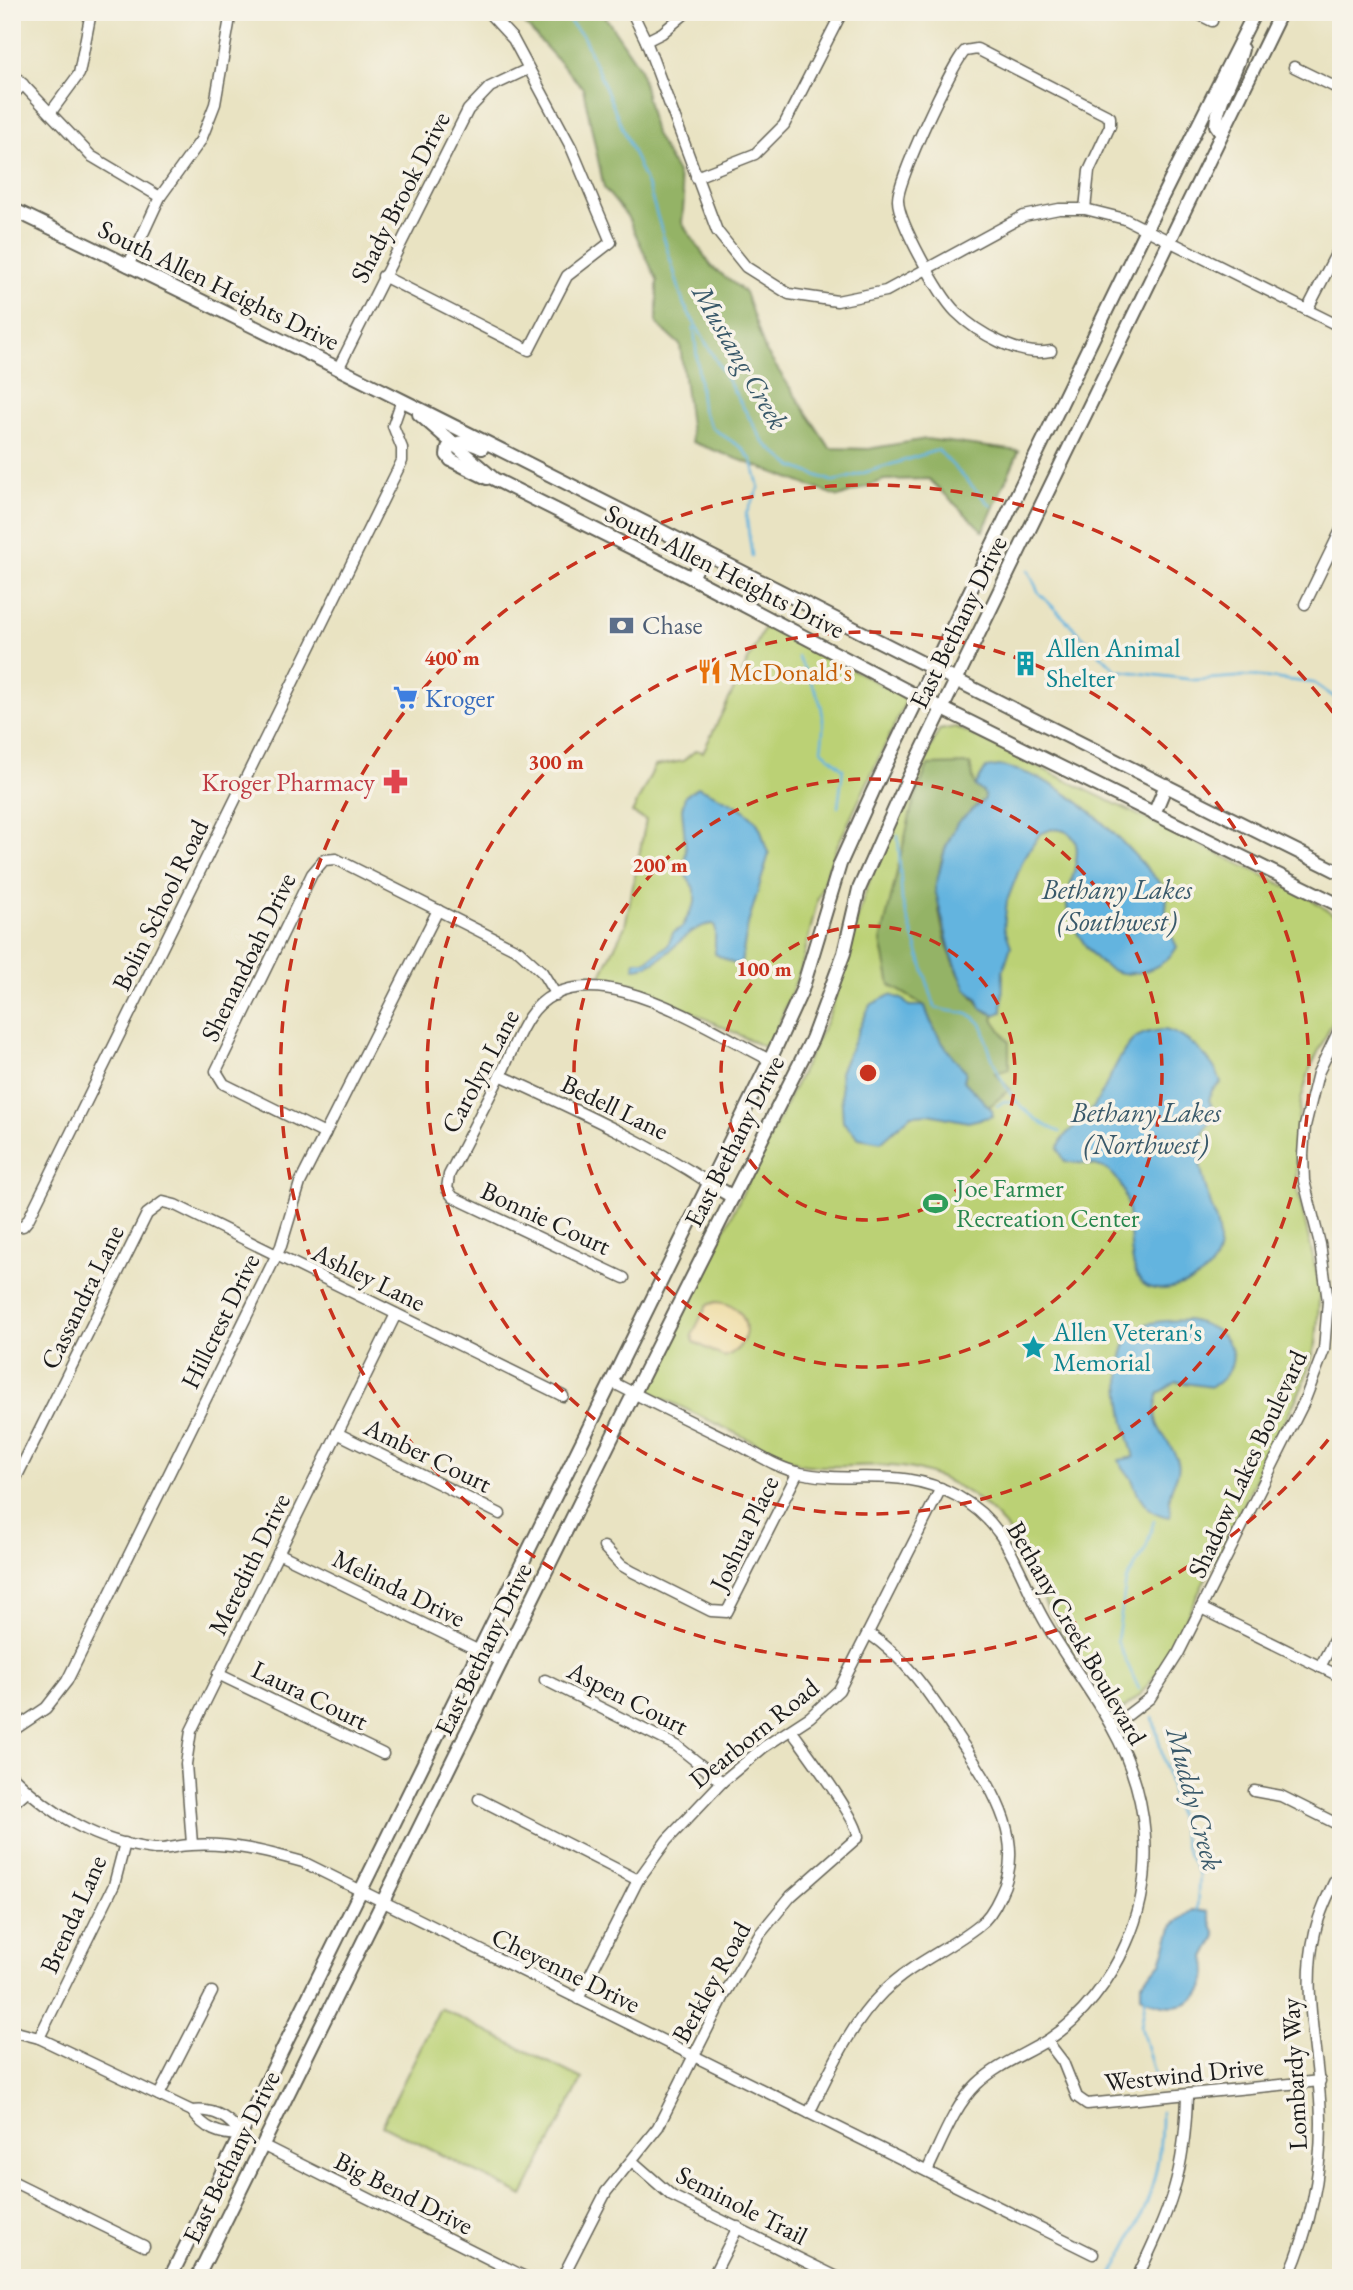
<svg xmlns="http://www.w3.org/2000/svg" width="1353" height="2290" font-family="'EB Garamond',serif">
  <rect width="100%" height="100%" fill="#f7f3e8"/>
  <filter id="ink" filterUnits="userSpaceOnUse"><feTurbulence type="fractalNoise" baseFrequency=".0143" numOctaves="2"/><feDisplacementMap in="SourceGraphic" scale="14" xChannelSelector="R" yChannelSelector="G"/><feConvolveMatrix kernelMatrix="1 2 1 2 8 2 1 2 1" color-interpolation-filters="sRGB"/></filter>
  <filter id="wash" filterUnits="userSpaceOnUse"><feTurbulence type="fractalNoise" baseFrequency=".00686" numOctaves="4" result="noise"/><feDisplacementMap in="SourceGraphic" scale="28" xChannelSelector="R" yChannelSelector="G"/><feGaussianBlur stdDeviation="1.57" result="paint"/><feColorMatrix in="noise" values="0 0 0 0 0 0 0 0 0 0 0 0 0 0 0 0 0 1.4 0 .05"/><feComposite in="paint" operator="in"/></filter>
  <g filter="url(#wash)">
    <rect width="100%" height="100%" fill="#e9e3c2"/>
    <g fill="#bbd175" stroke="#6c7648" stroke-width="2">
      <path d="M766,624L901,695L906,701L835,851L818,898L801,969L772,1040L764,1047L634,984L603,979L602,973L625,926L646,820L632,813L655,766L683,761L696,750L703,752Z"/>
      <path d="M956,727L1306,896L1341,919V1004L1310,1069L1301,1100L1295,1142L1297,1187L1320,1288L1316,1344L1303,1385L1161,1668L1139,1696L1120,1711L1110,1707C1089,1674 1066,1641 1047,1607C1040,1594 1037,1580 1031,1567C1008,1519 969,1484 917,1470C879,1460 838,1471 800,1464L656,1395L650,1389L653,1376L826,1022C845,977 852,928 869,882C887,830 915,779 939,730Z"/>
      <path d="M440,2008L582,2079L523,2196L382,2125Z"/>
    </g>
    <g fill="#94b366" stroke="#586841" stroke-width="2">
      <path d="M514,12H602L640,68L655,134L677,173L684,198L682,223L712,267L745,292L765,350L830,448L868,449L926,439L1019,451L983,531L929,479L884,480L839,497L692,442L680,345L657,324V280L627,216L604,188L583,88Z"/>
      <path d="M970,764L975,786L984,793L985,799C920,846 931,922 965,986C969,994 977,998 981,1008L995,1015L993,1019L1009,1042V1069L995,1073L1010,1089L989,1107L964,1081L966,1071C947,1053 933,1031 925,1006L890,985L881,941L912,807L928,765Z"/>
    </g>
    <path fill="#eeda9e" stroke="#857b5d" stroke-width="2" d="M716,1302C751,1304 757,1345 724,1357L694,1342L692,1335L707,1305Z"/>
    <g fill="#64b4df" stroke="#40687e" stroke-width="2">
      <path d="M999,766C1068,777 1116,835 1161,884L1167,896L1165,922L1177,947C1164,969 1129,982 1106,967C1092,958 1078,936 1071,920C1069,915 1067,909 1067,905C1066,884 1098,830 1052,829L1040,834L1023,860L1007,901L1004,927L1011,946L1003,971L1002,1012L995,1015L981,1008L977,998L966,989L951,954L935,889L945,849L957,823L985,799L984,793L975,786L986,768Z"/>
      <path d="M698,787C718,797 750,807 760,828C764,836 763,844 769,854L748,924L741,963L734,964L715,954V926L713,924C682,926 666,968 634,968L635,961H646L668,945L673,933L682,927L689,914L695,903V890L683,871L686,851L682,809L685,796Z"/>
      <path d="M890,995L902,999L909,1006H925C932,1031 948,1053 966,1071L964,1081L992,1110L993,1116L968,1122L929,1114L911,1115L881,1142L859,1138L843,1122L840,1072L870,1005Z"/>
      <path d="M1165,1030C1188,1035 1215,1061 1221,1083L1212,1090L1209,1100L1216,1115C1160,1167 1271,1252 1185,1284C1100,1315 1152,1203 1110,1172C1095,1161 1081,1165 1064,1161L1058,1148C1064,1130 1079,1126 1090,1112C1107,1091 1113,1062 1131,1042C1140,1032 1153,1031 1165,1030Z"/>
      <path d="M1187,1320C1227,1326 1253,1360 1212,1387L1177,1382L1159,1393C1148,1430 1166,1431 1177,1459C1183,1472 1171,1482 1170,1495C1169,1503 1172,1509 1170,1517C1149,1515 1139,1499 1133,1482C1131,1475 1122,1470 1119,1460L1134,1457C1124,1426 1104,1342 1144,1325C1156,1320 1174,1321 1187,1320Z"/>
      <path d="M1193,1910L1208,1912L1216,1936L1205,1957C1216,2002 1175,2018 1141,1996V1983L1161,1963L1173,1925Z"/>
    </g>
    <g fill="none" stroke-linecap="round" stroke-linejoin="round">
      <g stroke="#64b4df" stroke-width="2.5">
        <path d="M560,12L583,36L650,192L684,305L764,443L792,466L834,482L938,450L991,506"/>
        <path d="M694,328L702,409L712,428L742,448L752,461L759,488L746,514L752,556"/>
        <path d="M1028,570L1039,593L1116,670L1195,680L1251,676L1314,683L1341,702"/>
        <path d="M798,657C818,696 828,704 821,749L843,769L838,807"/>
        <path d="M898,835L902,900L935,1007C948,1014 965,1009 976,1019C985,1026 984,1032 987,1043C1000,1085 1019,1115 1060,1132"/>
        <path d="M997,1106L1004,1101L1015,1102"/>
        <path d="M1139,1689L1117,1641L1126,1581L1146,1548L1154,1521"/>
        <path d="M1153,1718L1187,1852L1199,1874L1197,1910"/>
        <path d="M1146,1995L1141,2027L1156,2080"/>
        <path d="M1110,2278C1143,2218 1162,2182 1161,2112"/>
      </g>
    </g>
  </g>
  <g filter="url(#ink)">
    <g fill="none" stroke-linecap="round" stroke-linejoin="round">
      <defs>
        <g id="minor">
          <path d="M632,12L646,41L717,231L746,267L789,294L837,301L886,291L1024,216L1059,209H1085L1125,219L1341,327"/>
          <path d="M1194,12L1212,21"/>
          <path d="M646,41L662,33L687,12"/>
          <path d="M1294,67L1341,90"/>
          <path d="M12,73L91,156L160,197"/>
          <path d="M12,96L23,84"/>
          <path d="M51,112L79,74L91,12"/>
          <path d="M696,177L755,154L784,125L842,12"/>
          <path d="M128,266L160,197L201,140L215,104L231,12"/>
          <path d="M383,276L529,350L567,276L611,242L571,147L513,39L488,12"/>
          <path d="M1307,310L1337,252"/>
          <path d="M1051,351C1021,358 977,333 956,312C940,296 898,222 898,200C897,181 952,64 965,51L977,49L1110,117V126L1089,171L1085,209"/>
          <path d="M338,369L468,110L490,87L528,69"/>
          <path d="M1305,604L1341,530"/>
          <path d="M500,1075C571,1108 643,1140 709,1183"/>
          <path d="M325,1134L224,1084L216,1071L312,874L324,860L336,859L519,951L542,972L556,995"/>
          <path d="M12,1227L23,1226L28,1220L402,461V448L393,426L402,400"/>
          <path d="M624,1278L453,1197L447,1189L449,1175C467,1140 485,1105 503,1070C511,1053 518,1033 529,1017C581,940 712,1032 770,1060"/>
          <path d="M612,1382C652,1403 694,1423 735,1443C755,1453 777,1468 800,1473C856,1485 900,1465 957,1496C1010,1525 1017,1573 1044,1620C1065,1657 1091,1690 1111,1726C1149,1793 1158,1873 1126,1944C1110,1981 1082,2018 1048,2040C1024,2055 998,2064 977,2084C954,2106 941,2143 927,2171"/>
          <path d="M337,1433L500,1514"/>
          <path d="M12,1486L147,1214L163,1202L175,1205L563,1396"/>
          <path d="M604,1547L621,1565L633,1572L711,1611L727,1612L798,1472"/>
          <path d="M278,1553L502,1662"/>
          <path d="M1201,1608L1341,1677"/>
          <path d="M1320,1667L1341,1627"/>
          <path d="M218,1674L383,1754"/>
          <path d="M545,1680L677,1746L722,1782"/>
          <path d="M1112,1727L1150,1698L1178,1654L1304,1402L1324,1350L1328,1301L1320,1244L1304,1181L1303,1155L1305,1126L1318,1073L1341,1026"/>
          <path d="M12,1731L46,1708L67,1681L281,1246L300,1183L438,910"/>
          <path d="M12,1776C53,1816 96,1842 154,1849C167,1850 178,1845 191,1845C229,1842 267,1852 303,1862L1093,2254"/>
          <path d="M1254,1791L1281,1796L1341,1826"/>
          <path d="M479,1799L638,1880"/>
          <path d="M12,1804L27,1791"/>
          <path d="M192,1844L186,1764L191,1731L396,1314"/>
          <path d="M578,1999L638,1880L667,1840L722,1782L764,1747L810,1717L839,1690L941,1488"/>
          <path d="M12,2031L39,2038L192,2111C204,2129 220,2135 241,2135"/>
          <path d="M39,2038L114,1885L125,1843"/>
          <path d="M1047,2041L1063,2062L1077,2097L1087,2104L1320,2081"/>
          <path d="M159,2095L212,1992"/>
          <path d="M192,2111C214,2108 229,2117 241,2135"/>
          <path d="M809,2113C830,2071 849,2026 883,1992C912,1963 948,1950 979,1925C989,1918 995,1907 1000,1896C1027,1844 995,1793 966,1749C936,1705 914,1664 868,1633"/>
          <path d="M262,2145L527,2278"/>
          <path d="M632,2161L672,2196L839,2278"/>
          <path d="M12,2181L144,2246"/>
          <path d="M562,2278L606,2192L658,2127L726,1992L759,1935L791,1896L858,1837C860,1822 803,1747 791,1730"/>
          <path d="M712,2278L738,2227"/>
          <path d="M1137,2278C1170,2209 1185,2174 1187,2095"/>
          <path d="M1288,2278C1310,2228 1321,2178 1321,2123C1321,2060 1300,1995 1315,1932C1320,1910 1331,1889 1341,1868"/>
        </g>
        <g id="major">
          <path d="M1221,132L1216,125C1218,98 1236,75 1242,49"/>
          <path d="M12,209C459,423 897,654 1341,873"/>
          <path d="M419,414L494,479L692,578L919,697L1341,906"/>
          <path d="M482,448C469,442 460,439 448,448L447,455L451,460L487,478"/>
          <path d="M692,578L704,553"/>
          <path d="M1154,814L1166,785"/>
          <path d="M709,1183L733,1197"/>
          <path d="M170,2278L770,1060L802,990L840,864L873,791L1146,229L1255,12"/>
          <path d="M197,2278L628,1405L812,1039L844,953L859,889L907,781L1281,12"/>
        </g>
      </defs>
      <use href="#minor" stroke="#646256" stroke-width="13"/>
      <use href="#major" stroke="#646256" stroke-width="16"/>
      <use href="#minor" stroke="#fff" stroke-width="10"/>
      <use href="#major" stroke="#fff" stroke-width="12"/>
    </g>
  </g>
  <g fill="none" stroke="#c8321e" stroke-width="3.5" stroke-dasharray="12 9">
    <circle cx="868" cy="1073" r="147"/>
    <circle cx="868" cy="1073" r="294"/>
    <circle cx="868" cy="1073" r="441"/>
    <path d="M1341 1423A588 588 0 1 1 1341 723"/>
  </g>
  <defs>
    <symbol id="bank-bare" viewBox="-9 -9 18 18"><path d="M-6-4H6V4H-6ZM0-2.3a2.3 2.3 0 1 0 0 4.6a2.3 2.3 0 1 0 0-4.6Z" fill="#5c6f8a" stroke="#f7f3e8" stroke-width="2.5" paint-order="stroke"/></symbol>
    <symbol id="building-bare" viewBox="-9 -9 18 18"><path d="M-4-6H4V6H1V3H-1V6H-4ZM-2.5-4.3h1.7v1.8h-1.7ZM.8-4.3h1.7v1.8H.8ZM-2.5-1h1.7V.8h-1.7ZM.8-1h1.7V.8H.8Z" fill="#0f9aa8" stroke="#f7f3e8" stroke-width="2.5" paint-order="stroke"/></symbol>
    <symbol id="restaurant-bare" viewBox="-9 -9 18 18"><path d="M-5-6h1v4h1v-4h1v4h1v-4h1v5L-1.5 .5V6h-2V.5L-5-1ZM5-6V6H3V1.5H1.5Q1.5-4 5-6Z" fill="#e8710a" stroke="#f7f3e8" stroke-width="2.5" paint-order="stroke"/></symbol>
    <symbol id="supermarket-bare" viewBox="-9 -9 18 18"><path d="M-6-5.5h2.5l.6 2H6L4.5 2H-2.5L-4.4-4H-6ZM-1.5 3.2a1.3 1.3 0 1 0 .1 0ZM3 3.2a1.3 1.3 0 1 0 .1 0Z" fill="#3f7fe0" stroke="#f7f3e8" stroke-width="2.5" paint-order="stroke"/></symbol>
    <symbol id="pharmacy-bare" viewBox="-9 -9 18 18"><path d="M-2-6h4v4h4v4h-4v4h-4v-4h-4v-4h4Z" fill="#e0444e" stroke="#f7f3e8" stroke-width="2.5" paint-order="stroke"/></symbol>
    <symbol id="stadium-bare" viewBox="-9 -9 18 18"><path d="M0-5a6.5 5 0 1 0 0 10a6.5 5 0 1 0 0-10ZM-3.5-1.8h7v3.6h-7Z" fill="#2e9e5b" stroke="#f7f3e8" stroke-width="2.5" paint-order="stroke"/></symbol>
    <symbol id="sight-bare" viewBox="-9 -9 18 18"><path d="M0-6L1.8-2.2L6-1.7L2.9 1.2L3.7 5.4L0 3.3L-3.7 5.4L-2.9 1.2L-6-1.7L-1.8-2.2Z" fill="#0f9aa8" stroke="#f7f3e8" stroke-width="2.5" paint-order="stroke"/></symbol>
  </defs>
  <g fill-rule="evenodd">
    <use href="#bank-bare" x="604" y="608" width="35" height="35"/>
    <use href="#building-bare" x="1008" y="646" width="35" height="35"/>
    <use href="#restaurant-bare" x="692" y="654" width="35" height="35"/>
    <use href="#supermarket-bare" x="388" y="680" width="35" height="35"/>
    <use href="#pharmacy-bare" x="378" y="764" width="35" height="35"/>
    <use href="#stadium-bare" x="918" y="1186" width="35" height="35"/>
    <use href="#sight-bare" x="1016" y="1330" width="35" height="35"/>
  </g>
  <g text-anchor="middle" stroke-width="7" stroke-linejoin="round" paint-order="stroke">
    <g font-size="26" fill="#1c1c1c" stroke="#f7f3e8">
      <text transform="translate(400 197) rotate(-63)" y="9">Shady Brook Drive</text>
      <text transform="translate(219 285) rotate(26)" y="9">South Allen Heights Drive</text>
      <text transform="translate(725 571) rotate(27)" y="9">South Allen Heights Drive</text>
      <text transform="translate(958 622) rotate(-64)" y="9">East Bethany Drive</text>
      <text transform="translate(160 905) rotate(-64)" y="9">Bolin School Road</text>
      <text transform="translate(248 957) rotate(-64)" y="9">Shenandoah Drive</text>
      <text transform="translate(480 1071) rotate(-62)" y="9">Carolyn Lane</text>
      <text transform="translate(615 1107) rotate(26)" y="9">Bedell Lane</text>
      <text transform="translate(734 1141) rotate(-63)" y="9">East Bethany Drive</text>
      <text transform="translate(546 1218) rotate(25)" y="9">Bonnie Court</text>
      <text transform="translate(369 1277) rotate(26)" y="9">Ashley Lane</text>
      <text transform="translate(82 1297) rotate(-64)" y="9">Cassandra Lane</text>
      <text transform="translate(220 1321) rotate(-64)" y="9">Hillcrest Drive</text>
      <text transform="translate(428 1455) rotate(26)" y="9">Amber Court</text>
      <text transform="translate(1247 1464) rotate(-65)" y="9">Shadow Lakes Boulevard</text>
      <text transform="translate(744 1533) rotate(-64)" y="9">Joshua Place</text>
      <text transform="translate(249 1564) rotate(-64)" y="9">Meredith Drive</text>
      <text transform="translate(399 1588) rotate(26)" y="9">Melinda Drive</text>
      <text transform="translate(1077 1633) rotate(60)" y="9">Bethany Creek Boulevard</text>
      <text transform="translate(483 1649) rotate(-64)" y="9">East Bethany Drive</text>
      <text transform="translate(310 1695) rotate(26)" y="9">Laura Court</text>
      <text transform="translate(628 1698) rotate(27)" y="9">Aspen Court</text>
      <text transform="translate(754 1733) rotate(-39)" y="9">Dearborn Road</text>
      <text transform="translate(73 1914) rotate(-66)" y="9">Brenda Lane</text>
      <text transform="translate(566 1970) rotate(26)" y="9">Cheyenne Drive</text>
      <text transform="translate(711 1982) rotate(-61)" y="9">Berkley Road</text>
      <text transform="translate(1184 2074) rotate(-6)" y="9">Westwind Drive</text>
      <text transform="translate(1294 2074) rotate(-93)" y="9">Lombardy Way</text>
      <text transform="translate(231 2157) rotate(-64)" y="9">East Bethany Drive</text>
      <text transform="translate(404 2193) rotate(27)" y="9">Big Bend Drive</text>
      <text transform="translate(742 2205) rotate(27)" y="9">Seminole Trail</text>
    </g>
    <g font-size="26" fill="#4e5e75" stroke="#f7f3e8" text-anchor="start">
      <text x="642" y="634">Chase</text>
    </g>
    <g font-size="26" fill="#0d838f" stroke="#f7f3e8" text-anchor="start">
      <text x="1046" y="657">Allen Animal<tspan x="1046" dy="30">Shelter</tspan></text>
      <text x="1053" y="1341">Allen Veteran's<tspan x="1053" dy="30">Memorial</tspan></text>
    </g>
    <g font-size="26" fill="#c56008" stroke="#f7f3e8" text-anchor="start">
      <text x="729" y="681">McDonald's</text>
    </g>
    <g font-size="26" fill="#366cbe" stroke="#f7f3e8" text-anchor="start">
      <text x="425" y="707">Kroger</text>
    </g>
    <g font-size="26" fill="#be3a42" stroke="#f7f3e8" text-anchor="end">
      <text x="375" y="791">Kroger Pharmacy</text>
    </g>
    <g font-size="26" fill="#27864d" stroke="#f7f3e8" text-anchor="start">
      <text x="956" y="1197">Joe Farmer<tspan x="956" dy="30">Recreation Center</tspan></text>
    </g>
    <g font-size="28" font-style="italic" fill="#39596a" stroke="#f7f3e8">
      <text transform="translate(741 357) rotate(60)" y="10">Mustang Creek</text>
      <text x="1117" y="899">Bethany Lakes<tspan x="1117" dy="32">(Southwest)</tspan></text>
      <text x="1146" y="1122">Bethany Lakes<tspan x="1146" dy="32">(Northwest)</tspan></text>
      <text transform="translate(1195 1799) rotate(75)" y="10">Muddy Creek</text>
    </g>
  </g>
  <circle cx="868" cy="1073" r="10" fill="#c8321e" stroke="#f7f3e8" stroke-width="3.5"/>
  <g font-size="21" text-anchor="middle" font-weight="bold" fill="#c8321e" stroke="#f7f3e8" stroke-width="7" stroke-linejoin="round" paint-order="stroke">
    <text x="452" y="665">400 m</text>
    <text x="556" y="769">300 m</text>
    <text x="660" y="872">200 m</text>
    <text x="764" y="976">100 m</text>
  </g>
  <rect width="1353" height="2290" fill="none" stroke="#f7f3e8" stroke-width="42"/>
</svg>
